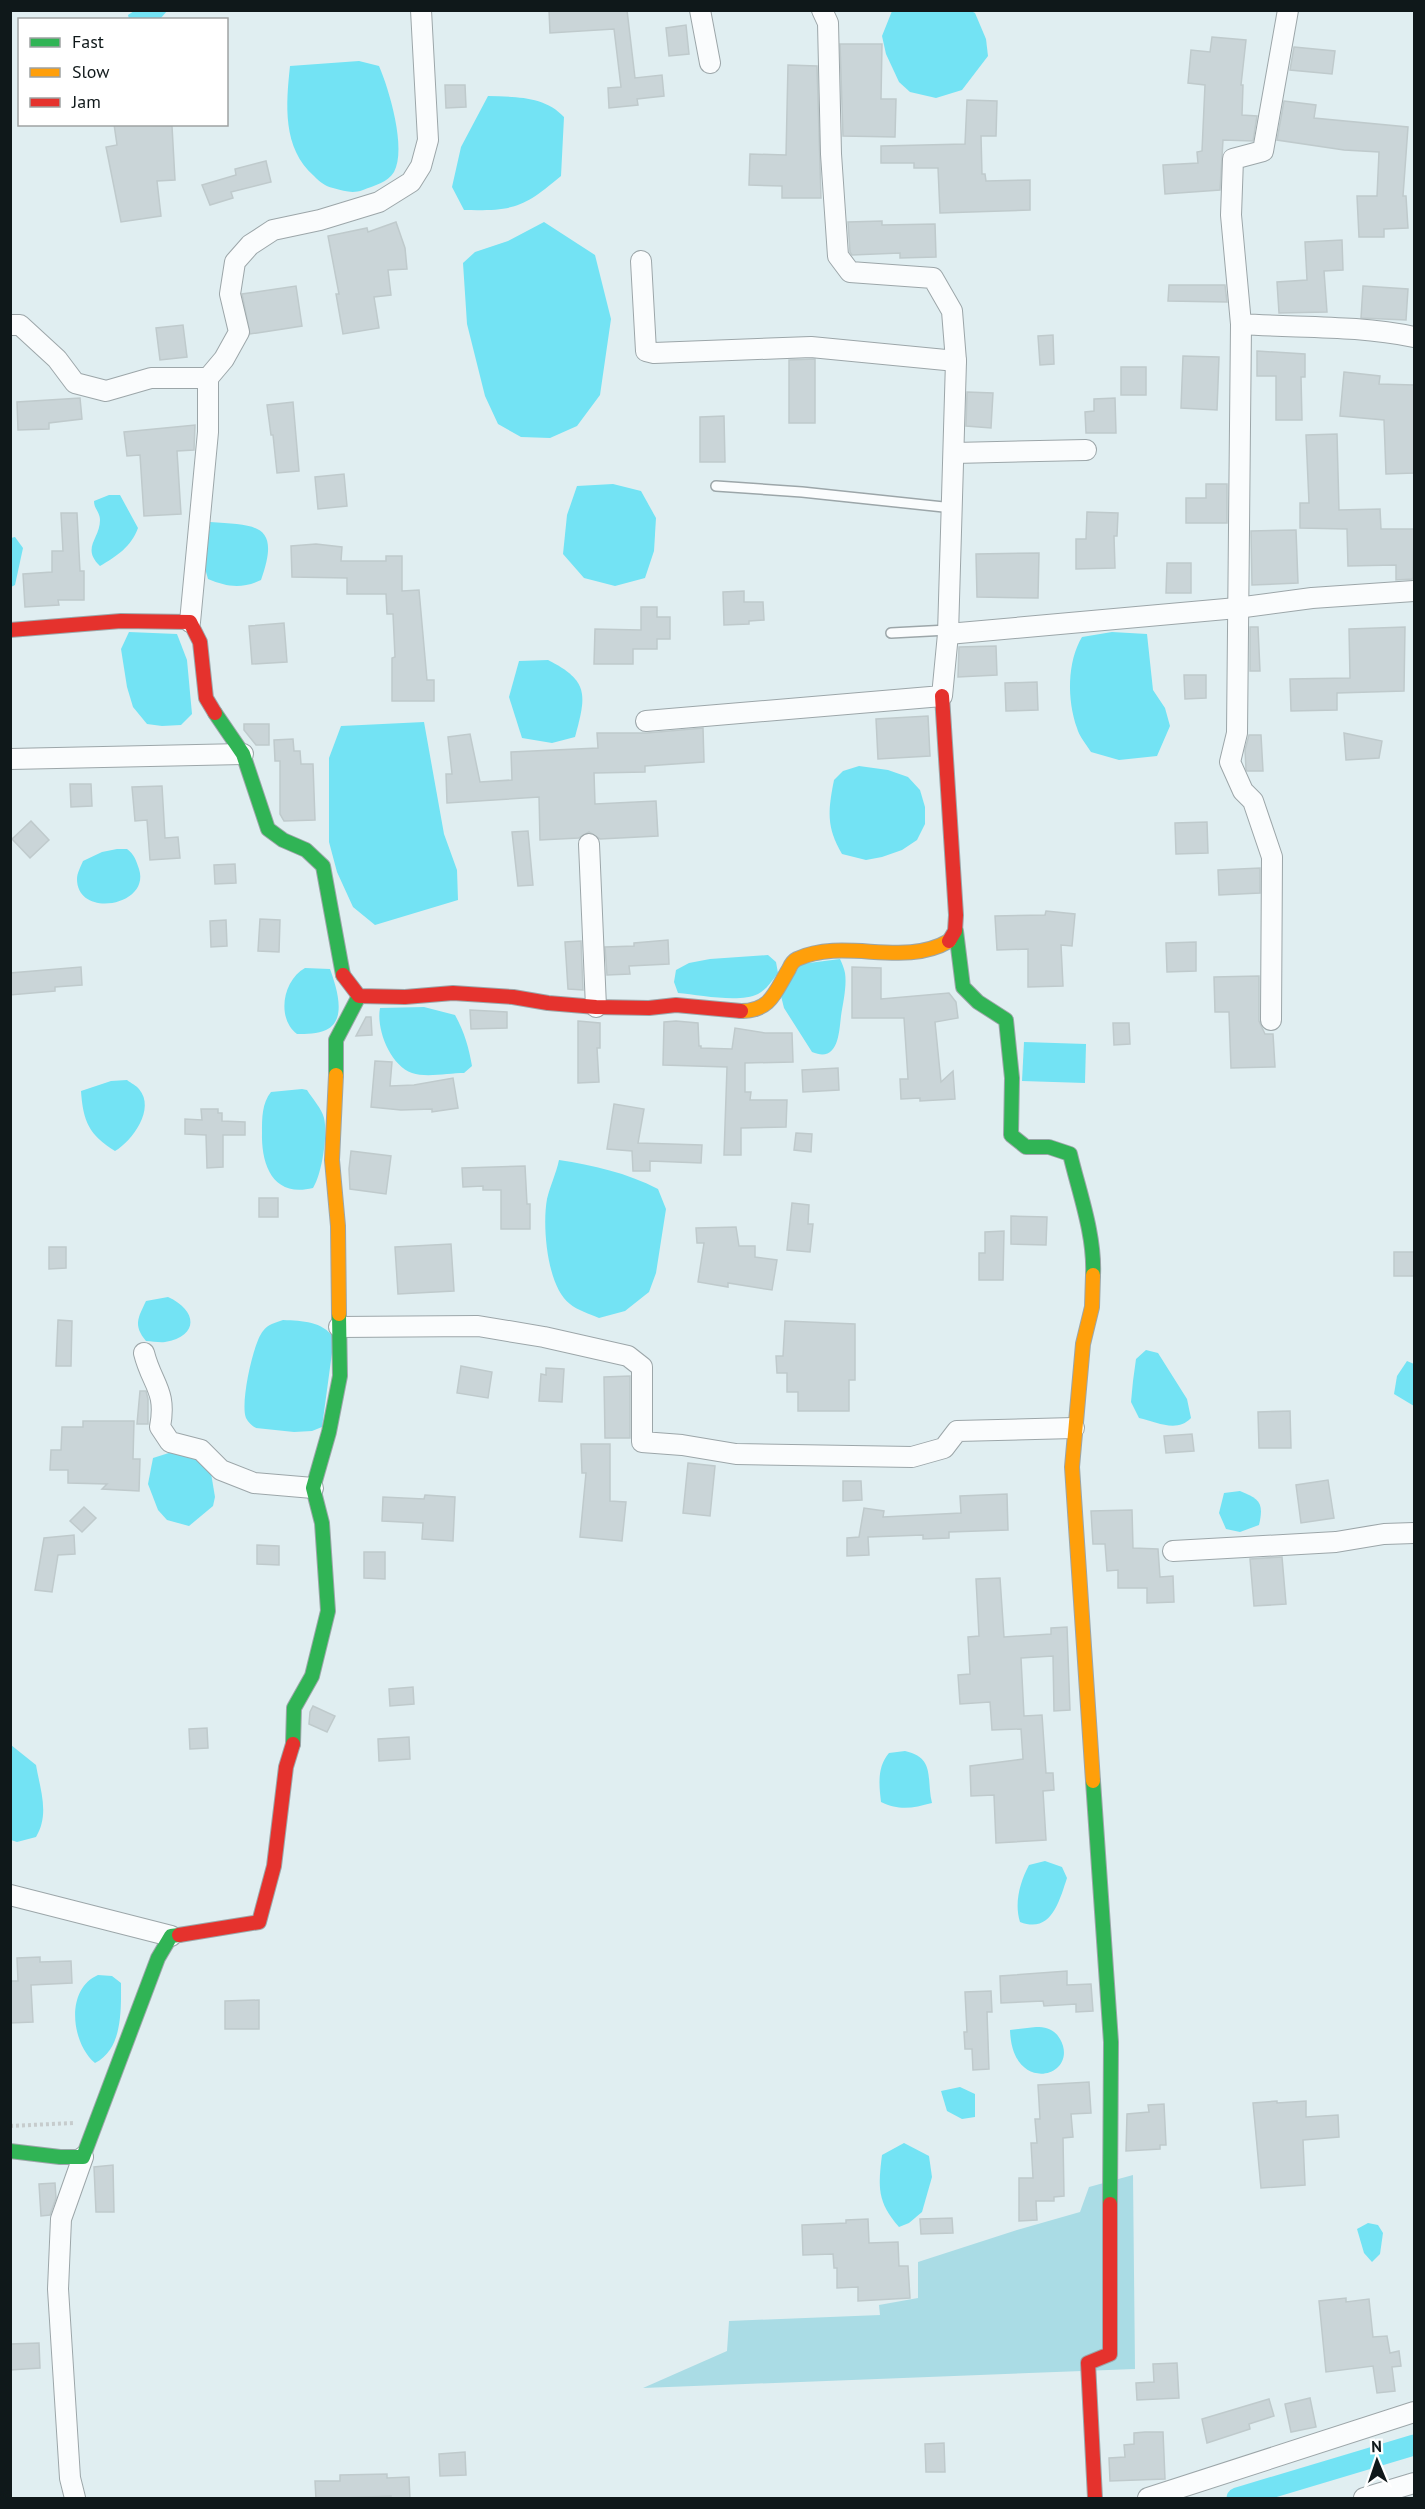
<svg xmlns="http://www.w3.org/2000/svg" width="1425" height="2509" font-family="'PT Sans',sans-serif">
  <rect width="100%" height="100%" fill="#e0eef1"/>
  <path fill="#aadce5" d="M1133,2175L1135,2369L643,2388L727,2351L729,2321L880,2315L879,2305L918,2298V2262L1017,2230L1080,2212L1089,2187Z"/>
  <g fill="#73e3f4">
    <path d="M134,11V10L167,11L160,19H129L128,15Z"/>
    <path d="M892,11H971L975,13L986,39L988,56L962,90L936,98L910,92L899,82L886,54L882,36Z"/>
    <path d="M359,61L379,66C389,89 407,149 394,172C387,183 375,185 363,190C352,194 345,191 333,188C325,186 320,182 314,176C282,148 286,104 290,66Z"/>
    <path d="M488,96C516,97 545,96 564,117L561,176C523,208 514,211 464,210L452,187L461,147Z"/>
    <path d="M544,222L595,255L611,319L600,395L577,426L550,438L521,437L498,424L485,396L467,324L463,263L475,252L508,241Z"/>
    <path d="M613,484L641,491L656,518L654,551L645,578L615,586L584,578L563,554L567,515L577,486Z"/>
    <path d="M109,495H120L138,528C131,547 117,556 100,566C81,548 100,539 100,520C100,512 94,509 94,501Z"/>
    <path d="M210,522C257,525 281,524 261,580C242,589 227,587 208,579C205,568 201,557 204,545C206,537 211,531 210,522Z"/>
    <path d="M15,537L23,548L15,585L11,587V538Z"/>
    <path d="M129,632L177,634L187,660L192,714L181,725L162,726L147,724L133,707L127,687L121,649Z"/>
    <path d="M1112,632L1147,634L1153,690L1165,708L1170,726L1157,756L1119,760L1091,752C1086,744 1079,736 1077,728C1067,700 1067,662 1082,637Z"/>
    <path d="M548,660C590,681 586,696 575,737L552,743L522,738L509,697L519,661Z"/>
    <path d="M424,722L444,834L457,870L458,900L375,925L353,907L337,872L329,842V758L341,726Z"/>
    <path d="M859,766L888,770L908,777L920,790L925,807V824L917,840L902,850L882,857L866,860L842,854C826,827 828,810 834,780L843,771Z"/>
    <path d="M117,849H127C134,854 136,860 139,869C151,906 77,919 77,879C77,873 81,866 83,861L102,852Z"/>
    <path d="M768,955L776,962L778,973C772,981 767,989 758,994C740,1003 699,995 678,993L674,982L676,970L689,963L710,959Z"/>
    <path d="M840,959C842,963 844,968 845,973C847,986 843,1003 841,1016C839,1034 838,1063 812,1052L784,1008L781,996L801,964Z"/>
    <path d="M305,968L330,969C336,986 348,1020 326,1030C318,1034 306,1034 297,1034C276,1018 283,980 305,968Z"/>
    <path d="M424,1007L455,1015C464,1031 469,1048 472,1066L464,1073C449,1073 426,1078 412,1073C390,1065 376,1029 380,1008Z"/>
    <path d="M1024,1042L1086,1044L1085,1083L1022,1081Z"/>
    <path d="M127,1080C131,1083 137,1086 139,1089C156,1109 132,1141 115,1151C89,1135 83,1121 81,1091L111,1081Z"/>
    <path d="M302,1089L307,1090C312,1098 322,1109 324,1118C328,1134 322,1174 313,1188C273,1198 261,1165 262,1132C262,1118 262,1103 271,1092Z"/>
    <path d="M559,1160C593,1165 627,1173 658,1189L666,1209L656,1273L649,1292L625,1311L599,1318C590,1314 577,1310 570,1304C547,1287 542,1226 547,1199C550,1186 556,1174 559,1160Z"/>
    <path d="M168,1297C197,1310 200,1336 165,1342C160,1343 152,1341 146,1341C133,1325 138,1318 146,1301Z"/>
    <path d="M283,1320C303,1321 322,1321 334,1338L322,1427L312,1431L294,1432L256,1428C252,1426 248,1422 246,1418C240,1404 253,1343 263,1331C268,1324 275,1323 283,1320Z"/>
    <path d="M1146,1350L1158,1353L1187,1399L1191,1418C1177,1433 1157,1422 1139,1418L1131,1402L1133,1381L1136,1359Z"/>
    <path d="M1407,1361L1414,1364V1406L1394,1394L1397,1376Z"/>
    <path d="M172,1452L191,1454L211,1473L215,1497L213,1506L189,1526L167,1520L158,1510L148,1484L153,1458Z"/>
    <path d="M1240,1491C1260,1499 1264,1503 1259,1525L1240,1532L1226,1529L1219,1513L1224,1493Z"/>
    <path d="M11,1745L36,1765C40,1789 50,1814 36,1837L17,1842L11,1840Z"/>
    <path d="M905,1751C936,1758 926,1779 932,1803C913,1808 900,1811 881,1802C879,1785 877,1767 889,1753Z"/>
    <path d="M1045,1861L1062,1867L1067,1878C1059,1902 1051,1934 1020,1922C1014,1903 1020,1882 1029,1865Z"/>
    <path d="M98,1975L112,1976L121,1983C121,2010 123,2049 95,2063C71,2043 65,1989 98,1975Z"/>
    <path d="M1036,2027C1047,2027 1055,2030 1060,2039C1081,2076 1012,2097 1010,2030Z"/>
    <path d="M960,2087L975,2094V2117L962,2119L947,2111L941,2091Z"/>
    <path d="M904,2143L929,2156L932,2177L922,2212L909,2223L899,2227C877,2202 878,2187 882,2155Z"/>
    <path d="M1368,2223L1378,2225L1383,2233L1380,2254L1372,2262L1364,2253L1357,2229Z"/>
  </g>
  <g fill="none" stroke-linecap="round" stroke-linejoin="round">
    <path stroke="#73e3f4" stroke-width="21" d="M1237,2498L1414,2445"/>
  </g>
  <g fill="#cad5d8" stroke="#bfcacc" stroke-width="1.5">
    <path d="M549,10H627L635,78L662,75L664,96L637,99L638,105L609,108L608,88L621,87L614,29L550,33Z"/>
    <path d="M686,25L689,54L669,56L666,28Z"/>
    <path d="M1212,37L1246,40L1241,85H1243L1242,115L1257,116L1253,141L1223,140L1220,190L1165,194L1163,165L1198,163L1197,152L1202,151L1205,85L1188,83L1191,50L1210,52Z"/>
    <path d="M840,44H882L881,99H896L895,137L843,136Z"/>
    <path d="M1294,47L1335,51L1332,74L1290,70Z"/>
    <path d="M788,65L817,66L821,198H782V186L749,185L750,154L786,155Z"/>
    <path d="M445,85H465L466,107L446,108Z"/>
    <path d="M967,100L997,101L996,136H981L982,174H985L986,181L1030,180V210L940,213L938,168H914V163H881V146L965,144Z"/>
    <path d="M1284,101L1316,105L1314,118L1408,127L1403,196H1406L1408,228L1384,229V237H1359L1357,196H1377L1379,152L1344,150L1277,140Z"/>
    <path d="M114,124L172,126L175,180L157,181L161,216L121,222L106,147L117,145Z"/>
    <path d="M266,161L271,182L231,192L233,198L210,205L202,185L236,175L235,169Z"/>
    <path d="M882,221V225L935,224L936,257L900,258V253L852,255L850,252L848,222Z"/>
    <path d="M396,222L405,248L407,269L388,270L391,295L374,297L379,328L343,334L336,294H339L328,236L367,228L368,232Z"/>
    <path d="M1342,240L1343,270L1324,271L1327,312L1279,313L1277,282L1307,280L1305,242Z"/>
    <path d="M1169,285H1225L1227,302L1168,301Z"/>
    <path d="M296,286L302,326L250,334L242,294Z"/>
    <path d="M1363,286L1408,289L1406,320L1361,318Z"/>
    <path d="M183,325L187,357L160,360L156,328Z"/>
    <path d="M1053,335L1054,364L1040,365L1038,336Z"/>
    <path d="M1257,351L1305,354V377H1301L1302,420H1276V376H1257Z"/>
    <path d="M1183,356L1219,357L1217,410L1181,408Z"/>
    <path d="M815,359V423H789V360Z"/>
    <rect x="1121" y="367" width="25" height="28"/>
    <path d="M1344,372L1380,376L1379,384L1414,385V473L1386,474L1384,420L1340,416Z"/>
    <path d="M967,392L993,393L991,428L966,426Z"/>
    <path d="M80,398L82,419L49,423V429L18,430L17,402Z"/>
    <path d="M1115,398L1116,433H1086L1085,412L1094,411V399Z"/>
    <path d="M293,402L299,471L277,473L273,435H271L267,405Z"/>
    <path d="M724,416L725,462H700V417Z"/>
    <path d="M195,425L194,450L177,451L181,514L144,516L140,455L127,456L124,432Z"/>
    <path d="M1337,434L1339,510L1380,509L1381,529H1414L1413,579L1396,580V565L1348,566L1347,529L1300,528V503H1309L1306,435Z"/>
    <path d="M344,474L347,506L318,509L315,477Z"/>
    <path d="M1206,484H1227V523H1186V498H1206Z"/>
    <path d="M1087,512L1118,513L1117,536H1114L1115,568L1076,569V539H1086Z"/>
    <path d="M61,513H77L80,571H84V600H58L59,605L25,607L23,574L52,572V551H63Z"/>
    <path d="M1296,530L1298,583L1252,585L1251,531Z"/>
    <path d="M316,544L342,547L341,561H386V556H402V591L419,590L427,680H434V701H392V658L395,657L393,614H387L386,594H347V578L292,577L291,546Z"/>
    <path d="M1039,553L1038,598L977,597L976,554Z"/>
    <path d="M1167,563H1191V593H1166Z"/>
    <path d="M744,591V602H763L764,620L749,621V624L724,625L723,592Z"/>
    <path d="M641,607H657V617H670V639H657V649H633V664H594L595,629L641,630Z"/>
    <path d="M284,623L287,662L252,664L249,626Z"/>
    <path d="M1250,627H1258L1260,671H1250Z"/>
    <path d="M1405,627L1404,691L1337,693V710L1291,711L1290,679L1350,678L1349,629Z"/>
    <path d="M996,646L997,675L958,677L959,647Z"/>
    <path d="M1184,675H1206V698L1185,699Z"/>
    <path d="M1037,682L1038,710L1006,711L1005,683Z"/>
    <path d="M928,716L930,756L878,759L876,719Z"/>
    <path d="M244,724H269V745H256L244,730Z"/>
    <path d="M703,728L704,762L645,766V772L594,773L595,804L656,801L658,836L600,839L589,832L579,838L540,840L539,797L447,803L446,774H452L448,737L470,734L480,782L512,780L511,752L598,748L597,733H647Z"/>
    <path d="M1344,733L1382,741L1379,758L1346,760Z"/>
    <path d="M1249,735H1261L1263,771H1247L1246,769L1245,750Z"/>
    <path d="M293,739L294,751H300L301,764H313L315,820L284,821L280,814V761H275L274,740Z"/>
    <path d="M70,784H91L92,806L71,807Z"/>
    <path d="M162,786L165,838L178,837L180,858L150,860L147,820L135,821L132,787Z"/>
    <path d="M31,821L49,840L30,858L12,839Z"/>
    <path d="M1207,822L1208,853L1176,854L1175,823Z"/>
    <path d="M528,831L533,885L518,886L512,832Z"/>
    <path d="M235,864L236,883L215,884L214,865Z"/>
    <path d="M1260,868V893L1219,895L1218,870Z"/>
    <path d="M1046,911L1075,914L1072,946L1061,945L1063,986L1028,987V949L997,950L995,916L1045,915Z"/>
    <path d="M260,919L280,920L279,952L258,951Z"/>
    <path d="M226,920L227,946L211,947L210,921Z"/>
    <path d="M668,940L669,964L629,966L630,974L607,975L605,947L634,946V943Z"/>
    <path d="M581,941L583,990L568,989L565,942Z"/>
    <path d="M1196,942V971L1167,972L1166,943Z"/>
    <path d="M81,967L82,985L55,987V991L10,995V973Z"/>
    <path d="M852,967L881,968V999L949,993L956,1002L958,1018L935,1022L941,1082L953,1071L955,1099L920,1101V1098L901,1099L900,1079H908L904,1018H852Z"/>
    <path d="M1259,976V1021L1265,1034H1273L1275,1067L1231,1068L1229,1012H1215L1214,977Z"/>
    <path d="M470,1010L507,1012V1028L471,1029Z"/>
    <path d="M366,1017H371L372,1035L356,1036Z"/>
    <path d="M578,1021L600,1023V1048H597L599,1082L578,1083Z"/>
    <path d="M676,1021L698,1023L699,1046H701V1048L732,1049L735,1028L765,1033H792L793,1062L745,1063V1092H751L750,1100H787L786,1127L741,1128V1155H724L727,1067L663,1065L664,1022Z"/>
    <path d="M1113,1023H1129L1130,1044L1114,1045Z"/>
    <path d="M375,1061L392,1062L390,1086L414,1085L453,1078L458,1108L432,1112V1109L401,1110L371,1107Z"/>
    <path d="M838,1068L839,1090L803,1092L802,1070Z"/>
    <path d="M614,1104L644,1109L638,1143L702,1145L701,1163L650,1161V1171H633L632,1151L607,1149Z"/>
    <path d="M201,1109H218V1113H222V1121L245,1122V1135H223V1167L207,1168L206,1135L185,1134V1119L202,1120Z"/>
    <path d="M796,1133L812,1134L811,1152L794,1150Z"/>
    <path d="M351,1151L391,1156L386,1194L350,1189L349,1169Z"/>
    <path d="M525,1166L527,1204H530V1229H501V1190H483V1186L463,1187L462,1168Z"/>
    <rect x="259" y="1198" width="19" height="19"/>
    <path d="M792,1203L809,1205L808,1224H813L810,1252L787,1250Z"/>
    <path d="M1011,1216L1047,1217L1046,1245L1011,1244Z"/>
    <path d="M736,1227L739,1246H755V1257L777,1260L772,1290L728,1283V1287L698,1282L704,1243H697L696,1228Z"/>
    <path d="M1004,1231L1003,1280H979V1253H985V1232Z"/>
    <path d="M451,1244L454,1291L398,1294L395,1247Z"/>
    <path d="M49,1247H66V1268L49,1269Z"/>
    <rect x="1394" y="1252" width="20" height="24"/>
    <path d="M58,1320L72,1321L71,1366H56Z"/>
    <path d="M785,1321L855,1324V1380H849V1411H798V1392H787V1373H777L776,1356H783Z"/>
    <path d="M461,1366L492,1372L488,1398L457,1393Z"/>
    <path d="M546,1368L564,1369L562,1402L539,1401L541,1374L546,1375Z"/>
    <path d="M630,1376V1438H605L604,1377Z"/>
    <path d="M140,1391H146L148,1399V1424H137Z"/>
    <path d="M1290,1411L1291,1448H1259L1258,1412Z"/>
    <path d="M83,1421H134L133,1459H140L139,1491L102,1489L107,1484L68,1483V1470H50L51,1450H61L62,1427H83Z"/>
    <path d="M1192,1434L1194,1451L1166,1453L1164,1436Z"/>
    <path d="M581,1444H610V1501L626,1502L622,1541L580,1537L586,1473H582Z"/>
    <path d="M688,1463L715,1466L710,1516L683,1513Z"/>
    <path d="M1328,1480L1334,1518L1301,1523L1296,1485Z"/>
    <path d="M843,1481H861L862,1500L843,1501Z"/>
    <path d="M1007,1494L1008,1530L949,1532V1538L923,1539V1535L868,1537L869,1555L847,1556V1538L859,1537L864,1508L884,1511L883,1517L961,1513L960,1496Z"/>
    <path d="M425,1495L455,1497L453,1541L422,1539L423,1523L382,1521L383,1497L424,1499Z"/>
    <path d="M84,1507L96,1518L82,1532L70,1521Z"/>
    <path d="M1132,1510L1133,1548L1158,1549L1160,1577L1173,1576L1174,1602L1147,1603V1588H1118V1570L1107,1571L1105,1544H1093L1091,1511Z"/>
    <path d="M74,1535L75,1554L58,1555L52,1592L35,1590L44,1538Z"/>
    <path d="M257,1545L279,1546V1565L257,1564Z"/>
    <path d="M364,1552H385V1579L364,1578Z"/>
    <path d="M1282,1557L1286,1604L1254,1606L1250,1559Z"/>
    <path d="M1000,1578L1004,1637L1051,1634V1628L1067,1627L1070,1710L1054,1711L1053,1656L1021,1658L1024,1716L1042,1715L1046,1773H1053L1054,1790L1043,1791L1046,1840L996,1843L994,1795L971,1796L970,1766L1023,1759L1021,1729L992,1730L990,1702L960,1704L958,1675L970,1674L968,1637L979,1636L976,1579Z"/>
    <path d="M413,1687L414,1704L390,1706L389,1689Z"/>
    <path d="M313,1706L335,1716L327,1732L309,1724L310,1712Z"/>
    <path d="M207,1728L208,1748L190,1749L189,1729Z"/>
    <path d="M409,1737L410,1759L379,1761L378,1739Z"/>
    <path d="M40,1957V1962L71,1961L72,1983L31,1985L33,2022L10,2023V1981H18L17,1958Z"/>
    <path d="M1067,1971V1985L1091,1984L1093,2011L1076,2012V2004L1044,2006L1043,2001L1001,2003L1000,1976Z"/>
    <path d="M991,1991L992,2012H987L989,2069L973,2070L972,2049H965L964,2032H967L965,1992Z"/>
    <path d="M259,2000V2029H225V2001Z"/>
    <path d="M1089,2082L1091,2113L1071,2114L1073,2137L1063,2138L1064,2196L1054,2197V2201H1036L1037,2220L1019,2221V2178H1033L1031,2143H1037L1035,2119H1040L1038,2085Z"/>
    <path d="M1277,2101V2103L1306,2101V2117L1338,2115L1339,2137L1303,2140L1305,2185L1261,2188L1253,2103Z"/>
    <path d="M1164,2104L1166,2145H1160V2149L1126,2151L1127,2114L1149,2112L1148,2105Z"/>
    <path d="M113,2165L114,2212H96L94,2167Z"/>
    <path d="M55,2183L56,2198L50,2215L41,2216L39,2184Z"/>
    <path d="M952,2218L953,2233L921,2234L920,2219Z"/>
    <path d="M868,2219L869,2243L898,2242L899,2266H908L910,2298L858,2301V2287L837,2288V2268H834L833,2254L803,2255L802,2225L846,2223V2220Z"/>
    <path d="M1346,2298V2302L1369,2299L1373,2337L1387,2336L1390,2353L1399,2351L1401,2366L1392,2367L1395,2391L1377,2393L1373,2366L1326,2372L1319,2301Z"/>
    <path d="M39,2343L40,2368L10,2370V2344Z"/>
    <path d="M1177,2363L1179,2398L1137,2400L1136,2383L1154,2382L1153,2364Z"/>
    <path d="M1310,2398L1316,2427L1291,2432L1285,2404Z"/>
    <path d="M1269,2399L1274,2416L1249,2424L1250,2429L1207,2443L1202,2419Z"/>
    <path d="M1145,2432H1163L1165,2479L1110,2481L1109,2458L1125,2457L1124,2445L1134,2444V2433Z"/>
    <path d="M944,2443L945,2472H926L925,2444Z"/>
    <path d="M465,2452L466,2475L440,2476L439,2454Z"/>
    <path d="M387,2474V2478L409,2477L410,2499H391V2496L316,2499L315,2481H340V2475Z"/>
  </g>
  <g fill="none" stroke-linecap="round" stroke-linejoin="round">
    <defs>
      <g id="lane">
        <path d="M716,486L802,492L953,508"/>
        <path d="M891,633L948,630"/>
      </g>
      <g id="street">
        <path d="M700,10L710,63"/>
        <path d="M1288,10L1263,151L1233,159L1231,215L1241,324C1300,328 1357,325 1414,337"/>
        <path d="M641,261L646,351L654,353L811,347L956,361"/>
        <path d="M1241,324L1237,733L1230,762L1243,791L1253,801L1272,857L1271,1020"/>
        <path d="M10,325H20L57,359L75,383L106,391L151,378H208L224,359L239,332L230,294L235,262L250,245L273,230L320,220L379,202L411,182L421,166L428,140L421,10"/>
        <path d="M954,453L1086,450"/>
        <path d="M190,622L208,432V378"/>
        <path d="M948,634L1237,608L1312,598L1414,591"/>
        <path d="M646,721L942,696L948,634L956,361L952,311L933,278L850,272L838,256L831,154L828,23L822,10"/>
        <path d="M10,759L243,754"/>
        <path d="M589,844L596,1007"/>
        <path d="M339,1327L478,1326L544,1337L628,1356L642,1367V1442L682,1445L736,1454L912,1457L944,1448L957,1431L1074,1428"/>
        <path d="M144,1353C152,1385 167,1390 160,1427L170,1442L201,1450L221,1470L254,1483L313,1488"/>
        <path d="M1173,1551L1336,1542L1384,1534L1414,1533"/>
        <path d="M10,1895L171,1936"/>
        <path d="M75,2498L70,2478L58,2289L61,2219L83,2157"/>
        <path d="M1148,2498L1414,2412"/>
        <path d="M1364,2498L1414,2483"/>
      </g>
      <g id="fast">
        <path d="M215,713L243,754L268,829L283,840L306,850L323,866L343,975"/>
        <path d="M956,931L963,987L978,1002L1006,1020L1012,1078L1011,1135L1026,1147H1049L1070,1154C1079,1192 1095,1235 1093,1275"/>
        <path d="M336,1075V1040L359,996"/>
        <path d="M293,1744L294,1708L312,1676L328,1611L322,1523L313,1488L329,1432L340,1376L339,1314"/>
        <path d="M1093,1781L1111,2042L1110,2204"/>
        <path d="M10,2151L60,2157H83L158,1958L171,1936L179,1935"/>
      </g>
      <g id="slow">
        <path d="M741,1011C771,1011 775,992 789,969C791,964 793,961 797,959C845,937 903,968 949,941"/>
        <path d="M336,1075L332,1160L338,1226L339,1314"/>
        <path d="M1093,1781L1072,1467L1083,1344L1092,1307L1093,1275"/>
      </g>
      <g id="jam">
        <path d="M10,630L121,621L190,622L200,642L206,698L215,713"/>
        <path d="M942,696L956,915L955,931L949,941"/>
        <path d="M343,975L359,996L405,997L453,993L513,997L548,1003L596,1007L649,1008L676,1005L741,1011"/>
        <path d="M179,1935L259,1922L274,1866L286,1767L293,1744"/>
        <path d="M1095,2498L1088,2363L1110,2354V2204"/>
      </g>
    </defs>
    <use href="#lane" stroke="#9ca6a9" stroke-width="12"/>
    <use href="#street" stroke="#9ca6a9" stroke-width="22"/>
    <use href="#fast" stroke="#9ca6a9" stroke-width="16"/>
    <use href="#slow" stroke="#9ca6a9" stroke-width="16"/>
    <use href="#jam" stroke="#9ca6a9" stroke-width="16"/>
    <path stroke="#c6cccd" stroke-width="4" stroke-dasharray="3 3" stroke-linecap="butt" d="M10,2126L73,2123"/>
    <use href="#lane" stroke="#fafcfd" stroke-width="9"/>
    <use href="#street" stroke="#fafcfd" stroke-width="20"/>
    <use href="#fast" stroke="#30b455" stroke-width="14"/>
    <use href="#slow" stroke="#ff9f0a" stroke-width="14"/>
    <use href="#jam" stroke="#e5322d" stroke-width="14"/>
  </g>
  <rect width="1425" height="2509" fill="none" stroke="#0f181a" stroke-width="24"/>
  <rect x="18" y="18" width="210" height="108" fill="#ffffff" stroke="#9fa3a3" stroke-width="1.5"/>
  <rect x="30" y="38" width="30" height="9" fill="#30b455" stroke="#9fa3a3" stroke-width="1.5"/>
  <text x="72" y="48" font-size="18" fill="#0f181a">Fast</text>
  <rect x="30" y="68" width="30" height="9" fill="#ff9f0a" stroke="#9fa3a3" stroke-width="1.5"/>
  <text x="72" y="78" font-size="18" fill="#0f181a">Slow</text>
  <rect x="30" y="98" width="30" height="9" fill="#e5322d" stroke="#9fa3a3" stroke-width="1.5"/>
  <text x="72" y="108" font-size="18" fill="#0f181a">Jam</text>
  <g transform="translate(1377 2461) rotate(358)" stroke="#ffffff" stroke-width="4.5" paint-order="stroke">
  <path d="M0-4.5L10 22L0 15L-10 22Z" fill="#0f181a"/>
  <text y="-9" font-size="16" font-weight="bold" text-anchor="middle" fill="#0f181a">N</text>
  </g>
</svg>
